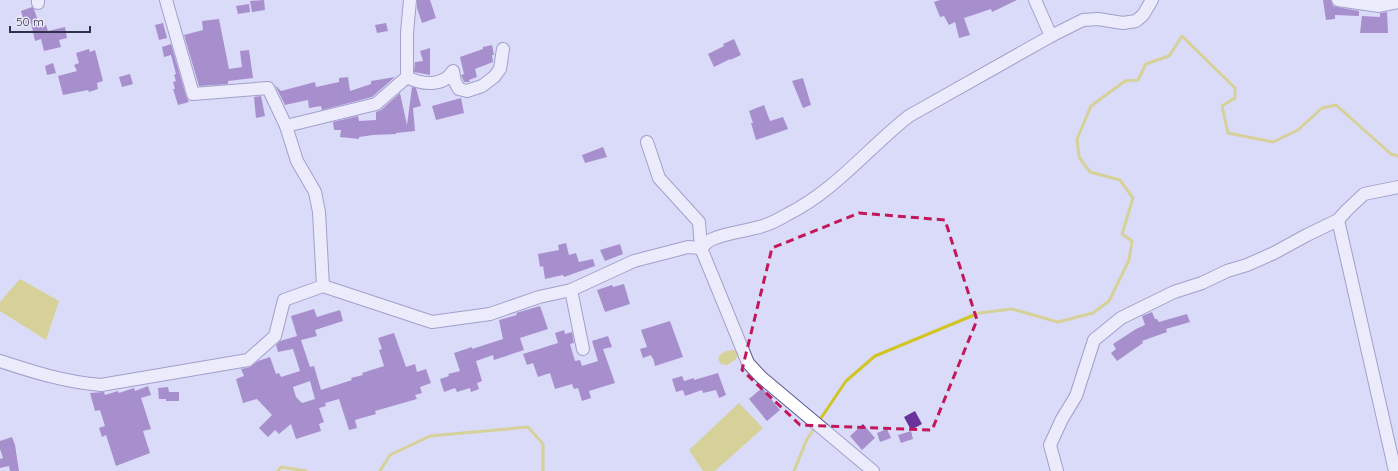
<svg xmlns="http://www.w3.org/2000/svg" width="1398" height="471" font-family="Quicksand,sans-serif">
  <rect width="100%" height="100%" fill="#dadbf8"/>
  <g fill="#d1c525">
    <path d="M20,279L59,301L46,340L0,311V302Z"/>
    <path d="M733,350L737,352L738,355L735,360L727,365L721,364L718,359C721,352 725,351 733,350Z"/>
    <path d="M739,403L763,428L715,471H703L689,450Z"/>
  </g>
  <g fill="none" stroke-linecap="round" stroke-linejoin="round">
    <g stroke="#d1c525" stroke-width="3">
      <path d="M819,421L846,381L875,356L979,313L1012,309L1058,322L1093,313L1109,301L1129,260L1132,241L1122,234L1133,198L1120,180L1090,172L1079,157L1077,139L1091,106L1125,81L1138,80L1146,64L1169,56L1182,36L1235,88V98L1222,106L1228,133L1273,142L1298,130L1322,108L1336,105L1391,154L1398,156"/>
      <path d="M278,471L281,467L306,471"/>
      <path d="M380,471L390,455L430,436L528,427L543,444V471"/>
      <path d="M794,471L807,439L816,426"/>
    </g>
  </g>
  <g fill="#69339b" fill-rule="evenodd">
    <path d="M264,0L265,10L252,12L250,1Z"/>
    <path d="M417,0H430L436,18L422,23L417,8Z"/>
    <path d="M940,0H1017L992,12L991,9L964,18L970,35L959,38L955,22L949,25L944,16L940,17L934,2Z"/>
    <path d="M1323,0H1331L1333,6L1337,7L1359,11V16L1335,15V19L1326,20Z"/>
    <path d="M249,4L250,12L238,14L236,6Z"/>
    <path d="M32,7L34,9L40,27L46,25L48,31L65,27L67,38L59,40L61,47L44,51L41,39L35,41L31,23L25,25L21,11Z"/>
    <path d="M1387,12L1388,33H1360L1362,16L1380,17V13Z"/>
    <path d="M219,19L229,69L242,67L240,51L249,50L253,78L228,81V84L199,86L184,35L203,30L202,21Z"/>
    <path d="M163,23L167,38L159,40L155,25Z"/>
    <path d="M386,23L388,31L377,33L375,25Z"/>
    <path d="M734,39L741,55L730,60V59L714,67L708,54L724,46L723,44Z"/>
    <path d="M171,44L186,96L189,102L178,105L173,89H175L173,82L176,81L174,75L176,74L171,55L164,57L162,47Z"/>
    <path d="M492,45L494,55H492L493,62L475,69L477,77L469,80L470,82H464L461,75L464,74L460,57L483,49V47Z"/>
    <path d="M430,48V75L414,72L415,62L423,61L420,51Z"/>
    <path d="M89,49L90,52L95,50L103,81L97,83L98,89L89,92L88,90L63,95L58,76L77,71L74,65L79,63L76,53Z"/>
    <path d="M53,63L56,73L47,75L45,66Z"/>
    <path d="M130,74L133,84L122,87L119,77Z"/>
    <path d="M348,77L350,91L371,84V81L395,77L372,97L322,110L321,106L309,108L308,100L285,105L275,85L281,91L315,82L316,87L339,82V78Z"/>
    <path d="M803,78L811,105L803,108L792,81Z"/>
    <path d="M412,87L416,88L421,106L413,108L415,131L396,133V134L373,135L359,137V139L340,137L341,130H334L333,122L358,116L359,121L376,120V112L381,110L400,93L407,125Z"/>
    <path d="M261,96L265,116L256,118L254,97Z"/>
    <path d="M461,98L464,113L436,120L432,106Z"/>
    <path d="M764,105L770,121L783,117L788,129L756,140L751,123H753L749,111Z"/>
    <path d="M603,147L607,157L585,163L582,155Z"/>
    <path d="M566,243L569,255L576,253L579,262L593,259L595,266L564,277L563,275L545,279L543,266L540,267L538,254L559,250L558,245Z"/>
    <path d="M620,244L623,254L605,261L600,250Z"/>
    <path d="M624,284L630,304L605,312L597,290L612,285L613,287Z"/>
    <path d="M540,306L548,329L520,338L524,350L494,360L493,355L476,361L482,381L477,383L479,389L471,392L470,388L457,392L455,388L444,392L440,379L449,376L448,374L460,371L454,353L472,347V349L503,339L499,320L517,315L516,313Z"/>
    <path d="M314,309L317,317L340,310L343,321L315,330L317,336L301,340L310,367L314,366L321,390L352,380L351,378L363,375L362,373L384,366L379,350L382,349L378,338L394,333L406,367L415,364L417,372L426,369L431,383L420,387L422,393L415,395L417,399L375,411L376,414L355,420L357,428L349,430L339,399L325,403L326,406L319,408L324,422L319,424L321,431L296,439L291,424L279,434L275,430L268,437L259,428L272,415L257,399L243,403L236,379L244,376L241,369L250,367L258,361L270,357L276,374L279,373L281,377L300,371L293,349L278,352L276,345L280,341L297,336L291,316ZM310,381L315,399L302,403L296,397L293,387Z"/>
    <path d="M1152,312L1155,319H1157L1159,322L1187,314L1190,322L1166,329L1167,332L1142,341L1143,343L1117,361L1111,353L1116,349L1113,344L1136,329L1145,325L1142,316Z"/>
    <path d="M670,321L683,357L655,366L653,358H652L651,355L643,358L640,349L647,347L641,330Z"/>
    <path d="M564,330L565,334L572,332L574,343L570,344L575,361L580,360L582,366L598,361L592,341L608,336L612,347L603,349L615,383L589,391L591,398L582,401L578,388L574,389L572,384L555,389L550,373L538,377L533,363L527,365L523,354L558,343L555,333Z"/>
    <path d="M718,373L726,395L719,398L716,390L703,393L702,390L685,396L683,390L676,392L672,379L682,376L684,381L694,378V380Z"/>
    <path d="M148,386L151,395L141,398L151,429L143,431L150,453L116,466L106,435L102,437L99,428L105,426L100,410L95,411L90,393L104,392L105,395L118,391L119,393L134,388L135,391Z"/>
    <path d="M168,387L169,392H179V401H166V399H159L158,388Z"/>
    <path d="M762,388L780,410L767,421L749,399Z"/>
    <path d="M915,411L922,424L911,430L904,417Z"/>
    <path d="M863,424L875,438L862,450L850,436Z"/>
    <path d="M887,429L891,438L880,442L877,433Z"/>
    <path d="M911,431L913,439L901,443L898,435Z"/>
    <path d="M12,437L15,445L19,471H10L9,466L0,468V459L3,458L0,449V441Z"/>
  </g>
  <g fill="none" stroke-linecap="round" stroke-linejoin="round">
    <defs>
      <g id="minor">
        <path d="M38,0V3"/>
        <path d="M166,0L193,94L268,88L286,126L297,161L315,192L319,212L323,286"/>
        <path d="M1035,0L1051,36"/>
        <path d="M1338,0L1379,6L1398,2"/>
        <path d="M407,77C422,85 443,87 453,71L455,82L459,89L467,91L482,86L494,77L500,69L503,49"/>
        <path d="M286,126L376,104L407,77V33L410,0"/>
        <path d="M647,142L659,178L699,222L701,248L748,363L761,377L873,471"/>
        <path d="M1338,220L1395,471"/>
        <path d="M571,290L583,349"/>
        <path d="M0,361C33,372 65,382 101,385L248,360L275,336L284,300L323,286L432,322L490,314L539,297L571,290L634,261L688,247L701,248C705,245 708,240 713,239C726,233 741,232 755,228C766,226 778,220 788,214C836,190 868,148 909,116L1051,36L1083,20L1098,19L1123,23L1136,21L1143,15L1152,0"/>
        <path d="M1057,471L1050,445L1062,419L1076,396L1094,340L1121,318L1174,292L1202,283L1227,271L1247,265L1274,253L1307,235L1338,220L1347,210L1364,194L1398,187"/>
      </g>
    </defs>
    <use href="#minor" stroke="#5c5897" stroke-width="14"/>
    <use href="#minor" stroke="#fff" stroke-width="12"/>
  </g>
  <path d="M0 0H1398V471H0ZM859,213L945,220L977,320L932,430L800,425L742,370L772,248Z" fill="#dadbf8" fill-opacity=".55" fill-rule="evenodd"/>
  <path fill="none" stroke="#c2185b" stroke-width="3" stroke-dasharray="8 5" stroke-linejoin="round" d="M859,213L945,220L977,320L932,430L800,425L742,370L772,248Z"/>
  <path d="M10 26v6h80v-6" fill="none" stroke="#31304c" stroke-width="2"/>
  <text x="16" y="26" font-size="12" fill="#31304c" stroke="#e9e9f8" stroke-width="3" paint-order="stroke">50 m</text>
</svg>
